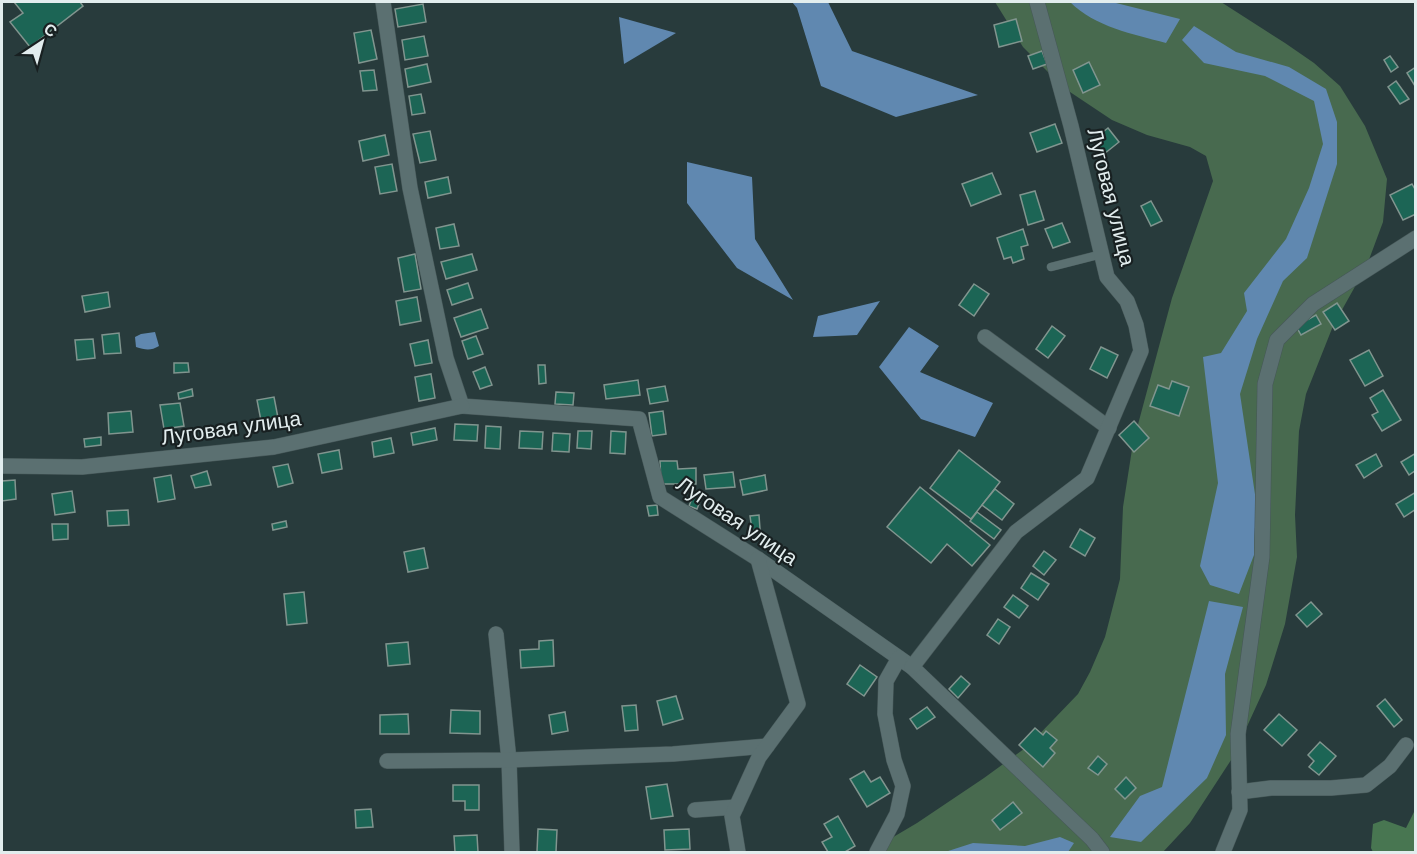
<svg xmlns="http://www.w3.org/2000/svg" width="1417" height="854" font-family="Helvetica,sans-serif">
  <rect width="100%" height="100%" fill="#283b3c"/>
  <path fill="#486a4f" d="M995,2H1221L1285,43L1314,63L1340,86L1365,126L1387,179L1383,222L1367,265L1333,326L1306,394L1299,431L1295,515L1297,557L1285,624L1266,685L1233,757L1190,823L1163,852H868L917,823L984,778L1028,746L1078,694L1090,672L1105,637L1120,579L1123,507L1133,443L1172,298L1213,181L1206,156L1190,147L1147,135L1112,120L1064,88L1023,47Z"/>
  <path fill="#487651" d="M1415,810V852H1373L1371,848L1373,824L1384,820L1406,828Z"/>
  <g fill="#6088b0">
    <path d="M792,2H828L852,51L978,95L896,117L821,86L797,8Z"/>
    <path d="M1070,2H1112L1180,19L1166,43C1133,34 1095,27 1070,2Z"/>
    <path d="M619,17L676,33L624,64Z"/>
    <path d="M1194,26L1236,52L1289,67L1326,89L1337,122V164L1307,258L1283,281L1257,339L1240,394L1256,501L1254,555L1239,594L1210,585L1200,566L1218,483L1203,357L1221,353L1247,311L1244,293L1286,239L1309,188L1323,144L1314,101L1265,76L1204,63L1182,40Z"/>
    <path d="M687,162L752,177L755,239L793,300L737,268L687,203Z"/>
    <path d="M880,301L857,335L813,337L818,316Z"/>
    <path d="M909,327L939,346L920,372L993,403L975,437L921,419L879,367Z"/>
    <path d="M155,332L159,346C151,351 145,350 136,347L135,337L141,334Z"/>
    <path d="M1209,601L1243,607L1225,674L1226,735L1207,778L1141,842L1110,837L1140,796L1162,787Z"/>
    <path d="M1060,837L1074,843L1068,852H945L973,843L1025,846Z"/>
  </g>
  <g fill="#1c6555" stroke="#81958f" stroke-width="1.5">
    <path d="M14,2H80L83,6L30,47L10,22L23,13Z"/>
    <path d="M423,4L426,22L398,27L395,9Z"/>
    <path d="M1016,19L1022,41L999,47L994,25Z"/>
    <path d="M371,30L377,59L359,63L354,33Z"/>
    <path d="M424,36L428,56L405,60L402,40Z"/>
    <path d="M1042,51L1047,64L1033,69L1028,56Z"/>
    <path d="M1390,56L1398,67L1391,72L1384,60Z"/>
    <path d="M1089,62L1100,85L1083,93L1073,70Z"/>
    <path d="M427,64L431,82L408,87L405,69Z"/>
    <path d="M1416,67V86H1415L1407,73Z"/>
    <path d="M374,70L377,90L363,91L360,71Z"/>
    <path d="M1396,81L1409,99L1400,104L1388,87Z"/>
    <path d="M421,94L425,113L412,115L409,96Z"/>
    <path d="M1055,124L1062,143L1037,152L1030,133Z"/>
    <path d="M1108,128L1119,142L1104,154L1093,140Z"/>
    <path d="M430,131L436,160L420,163L413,134Z"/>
    <path d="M385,135L389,155L363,161L359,141Z"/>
    <path d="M392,164L397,191L380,194L375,167Z"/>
    <path d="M992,173L1001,194L971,206L962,184Z"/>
    <path d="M448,177L451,193L428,198L425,182Z"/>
    <path d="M1412,184L1416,191V214L1403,220L1390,195Z"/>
    <path d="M1035,191L1044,220L1028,225L1020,195Z"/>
    <path d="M1151,201L1162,221L1151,226L1141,206Z"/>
    <path d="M1062,223L1070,242L1053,248L1045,229Z"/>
    <path d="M454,224L459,246L440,249L436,228Z"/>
    <path d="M1023,229L1028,245L1021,247L1024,259L1013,263L1011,257L1004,259L997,238Z"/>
    <path d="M415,254L421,289L404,292L398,258Z"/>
    <path d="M472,254L477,270L446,279L441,262Z"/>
    <path d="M468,283L473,298L452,305L447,290Z"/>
    <path d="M974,284L989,294L974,316L959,305Z"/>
    <path d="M108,292L110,307L85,312L82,296Z"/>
    <path d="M417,297L421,321L400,325L396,301Z"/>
    <path d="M1337,303L1349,321L1335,330L1323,312Z"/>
    <path d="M481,309L488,328L461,337L454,318Z"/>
    <path d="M1316,315L1321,324L1301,335L1296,326Z"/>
    <path d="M1052,326L1065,336L1048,358L1036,349Z"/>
    <path d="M119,333L121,353L104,354L102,335Z"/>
    <path d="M476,336L483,354L468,359L462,341Z"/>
    <path d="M93,339L95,358L77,360L75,340Z"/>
    <path d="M428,340L432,363L415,366L410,344Z"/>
    <path d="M1101,347L1118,355L1107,378L1090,369Z"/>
    <path d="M1369,350L1383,376L1365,386L1350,360Z"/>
    <path d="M174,363H188L189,372L174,373Z"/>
    <path d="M538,365H545L546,383L539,384Z"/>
    <path d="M485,367L492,385L480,389L473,372Z"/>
    <path d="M431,374L435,398L419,401L415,377Z"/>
    <path d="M638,380L640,395L606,399L604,385Z"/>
    <path d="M1172,381L1189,387L1179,416L1150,406L1158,385L1169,389Z"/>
    <path d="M665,386L668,401L650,404L647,389Z"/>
    <path d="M192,389L193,396L179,399L178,393Z"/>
    <path d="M1383,390L1401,420L1382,431L1372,415L1378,412L1370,398Z"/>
    <path d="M556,392L574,393L573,405L555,404Z"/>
    <path d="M274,397L279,423L262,426L257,400Z"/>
    <path d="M180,403L184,426L164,429L160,405Z"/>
    <path d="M131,411L133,432L109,434L108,413Z"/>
    <path d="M663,411L666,434L652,436L649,413Z"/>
    <path d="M1134,421L1149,438L1134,452L1119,435Z"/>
    <path d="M455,424L478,425L477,441L454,440Z"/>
    <path d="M486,426L501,427L500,449L485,448Z"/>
    <path d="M435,428L437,440L413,445L411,433Z"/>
    <path d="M520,431L543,432L542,449L519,448Z"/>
    <path d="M578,431H592L591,449L577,448Z"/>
    <path d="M611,431L626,432L625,454L610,453Z"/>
    <path d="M553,433L570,434L569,452L552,451Z"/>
    <path d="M101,437V445L85,447L84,439Z"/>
    <path d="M391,438L394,453L374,457L372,442Z"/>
    <path d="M339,450L342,469L322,473L318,454Z"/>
    <path d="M959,450L1000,482L971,519L930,488Z"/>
    <path d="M1416,453V470L1409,475L1401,462Z"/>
    <path d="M1376,454L1382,466L1364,478L1356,465Z"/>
    <path d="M660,461H677L678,469L696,468V484H661Z"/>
    <path d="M288,464L293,483L278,487L273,467Z"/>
    <path d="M207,471L211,485L195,488L191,476Z"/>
    <path d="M733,472L735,487L706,489L704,475Z"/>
    <path d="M171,475L175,499L158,502L154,478Z"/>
    <path d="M765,475L767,490L743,495L740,480Z"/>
    <path d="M15,480L16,499L2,501V481Z"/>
    <path d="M920,487L990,545L972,566L947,544L931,563L887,527Z"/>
    <path d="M995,489L1014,504L1002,520L982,505Z"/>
    <path d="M72,491L75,512L55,515L52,494Z"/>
    <path d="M1416,492V509L1404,517L1396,504Z"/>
    <path d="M694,493L702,496L697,509L689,506Z"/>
    <path d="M657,505L658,515L649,516L647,506Z"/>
    <path d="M128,510L129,525L108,526L107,511Z"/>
    <path d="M977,512L1001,530L994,539L970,521Z"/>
    <path d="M759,515L760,529L752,530L750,516Z"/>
    <path d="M286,521L287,527L273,530L272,524Z"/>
    <path d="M52,524H68V539L53,540Z"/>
    <path d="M1080,529L1095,538L1085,556L1070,547Z"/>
    <path d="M424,548L428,568L408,572L404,552Z"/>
    <path d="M1044,551L1056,560L1044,575L1033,566Z"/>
    <path d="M1031,573L1049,584L1038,600L1021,588Z"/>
    <path d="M304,592L307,623L287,625L284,594Z"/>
    <path d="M1013,595L1028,606L1019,618L1004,607Z"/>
    <path d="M1311,602L1322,614L1307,627L1296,615Z"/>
    <path d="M998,619L1010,627L999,644L987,635Z"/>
    <path d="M553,640L554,666L521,668L520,650L539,649V641Z"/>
    <path d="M408,642L410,664L388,666L386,644Z"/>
    <path d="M860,665L877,677L864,696L847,684Z"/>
    <path d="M961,676L970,684L958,698L949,689Z"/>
    <path d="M676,696L683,719L663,725L657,701Z"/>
    <path d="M1385,699L1402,720L1394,727L1377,706Z"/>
    <path d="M636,705L638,730L625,731L622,706Z"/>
    <path d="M927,707L935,717L917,729L910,719Z"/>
    <path d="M451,710L480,711V734L450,733Z"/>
    <path d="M565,712L568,731L552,734L549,715Z"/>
    <path d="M408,714L409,734H380V715Z"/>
    <path d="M1279,714L1297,730L1282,746L1264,730Z"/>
    <path d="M1035,728L1043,735L1046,731L1057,740L1050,748L1055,753L1043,767L1019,745Z"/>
    <path d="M1320,742L1336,756L1319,775L1309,767L1314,761L1308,755Z"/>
    <path d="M1098,756L1107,764L1098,775L1088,768Z"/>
    <path d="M864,771L871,782L880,777L890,793L867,807L850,779Z"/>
    <path d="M1126,777L1136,788L1125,799L1115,789Z"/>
    <path d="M667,784L673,816L651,819L646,787Z"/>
    <path d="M453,785H479V810H465V801H453Z"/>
    <path d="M1013,802L1022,813L1000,830L992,820Z"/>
    <path d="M371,809L373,827L356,828L355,810Z"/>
    <path d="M838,816L855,846L845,852H828L822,842L832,837L824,824Z"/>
    <path d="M538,829L557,830L556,852H537Z"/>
    <path d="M689,829L690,849L665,850L664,830Z"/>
    <path d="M477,835L478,852H455L454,836Z"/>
  </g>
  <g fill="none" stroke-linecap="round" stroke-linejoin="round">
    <defs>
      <path id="lane" d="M1051,267L1102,254"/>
      <g id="street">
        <path d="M383,2L410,188L446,358L462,406L639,419L660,497L758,559L912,667L1092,839L1102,852"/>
        <path d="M985,337L1109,428"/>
        <path d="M2,466L82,467L274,447L462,406"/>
        <path d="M496,634L509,760L512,852"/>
        <path d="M912,667L1016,532L1087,478L1141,351L1136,325L1127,301L1107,277L1071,126L1037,2"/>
        <path d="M387,761L509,760L673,754L767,746"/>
        <path d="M1239,792L1271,788H1331L1366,785L1390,766L1406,745"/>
        <path d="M695,810L736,807"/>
        <path d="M738,852L732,816L759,757L798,704L758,559"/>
        <path d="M877,852L897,814L903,786L894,760L885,714L886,681L899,658"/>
        <path d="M1223,852L1240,810L1238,734L1262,557L1265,384L1277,340L1313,304L1416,238"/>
      </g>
    </defs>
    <use href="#lane" stroke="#465758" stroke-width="9"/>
    <use href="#street" stroke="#465758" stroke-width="16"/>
    <use href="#lane" stroke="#5b7071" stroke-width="8"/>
    <use href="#street" stroke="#5b7071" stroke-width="15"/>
  </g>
  <g text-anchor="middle" stroke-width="4.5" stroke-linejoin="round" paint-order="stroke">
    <g font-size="21" fill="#e2edee" stroke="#182021">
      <text transform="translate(1111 197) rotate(76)" y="7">Луговая улица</text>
      <text transform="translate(231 428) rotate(-8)" y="7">Луговая улица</text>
      <text transform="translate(737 521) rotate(34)" y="7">Луговая улица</text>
    </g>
  </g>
  <rect width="1417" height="854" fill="none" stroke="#e2edee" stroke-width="6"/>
  <g transform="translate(42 42) rotate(36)" stroke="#182021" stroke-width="4.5" paint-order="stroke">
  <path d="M0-4.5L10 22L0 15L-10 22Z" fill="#e2edee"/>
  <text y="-9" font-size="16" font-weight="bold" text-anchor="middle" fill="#e2edee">С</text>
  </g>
</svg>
